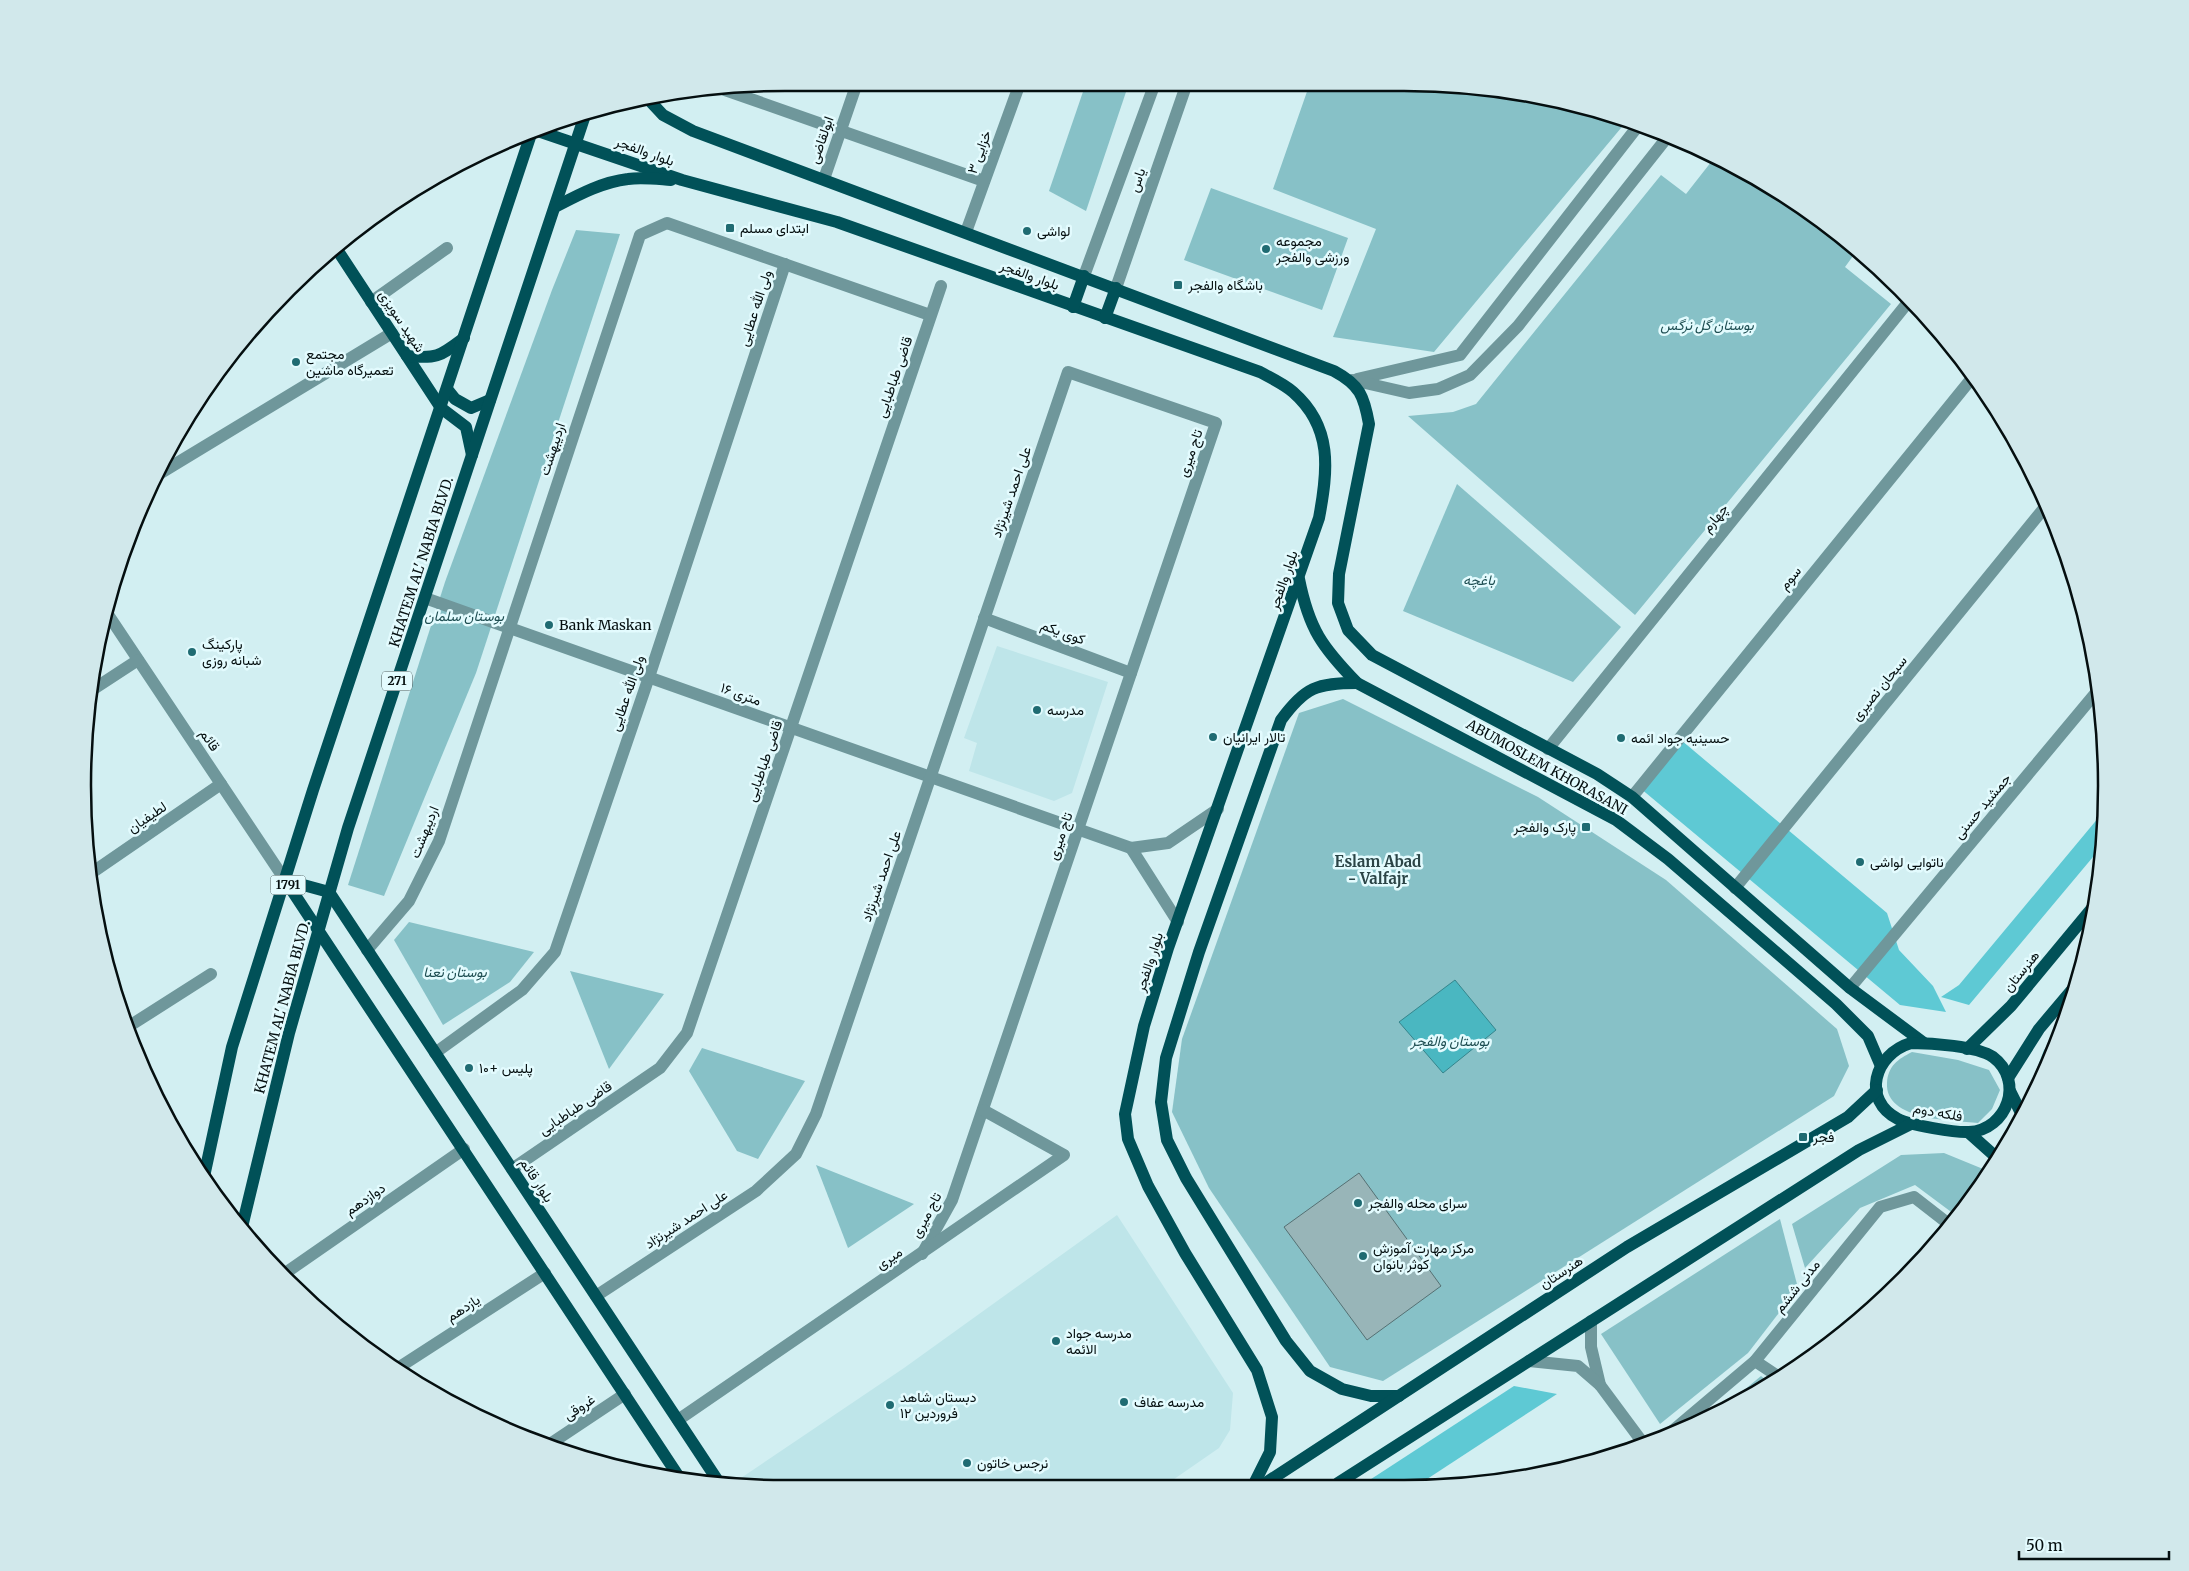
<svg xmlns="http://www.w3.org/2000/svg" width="2189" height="1571" font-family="Merriweather,Vazirmatn,serif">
  <rect width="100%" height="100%" fill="#d2eff2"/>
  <g fill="#bee5e9">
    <path d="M997,646L1108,682L1072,793L1054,801L969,771L977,743L964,738Z"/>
    <path d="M1117,1215L1233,1393L1230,1430L1219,1448L1167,1484L743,1487L738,1480L904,1368Z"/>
  </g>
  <g fill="#87c1c7">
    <path d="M1086,83H1129L1086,211L1049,191Z"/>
    <path d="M1310,83H1404L1541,96L1626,122L1434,352L1333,337L1376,229L1273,189Z"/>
    <path d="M1715,157L1750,174L1853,256L1845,267L1891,304L1635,615L1408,416L1453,412L1476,404L1661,175L1686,194Z"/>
    <path d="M1211,188L1348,238L1322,310L1184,260Z"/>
    <path d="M576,230L620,234L476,673L384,896L348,885L445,582L552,290Z"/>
    <path d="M1457,484L1621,627L1573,682L1403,611Z"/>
    <path d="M1343,699L1538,797L1666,880L1837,1029L1849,1066L1834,1096L1383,1381L1330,1367L1209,1188L1172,1112L1182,1039L1299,713Z"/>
    <path d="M409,922L534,952L510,982L443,1025L394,940Z"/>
    <path d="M570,971L664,994L609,1069Z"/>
    <path d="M702,1048L805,1081L758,1159L737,1151L689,1071Z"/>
    <path d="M1912,1052L1958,1060L1989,1070L2000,1090L1992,1109L1978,1123C1952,1120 1885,1121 1887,1083C1888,1066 1898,1059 1912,1052Z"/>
    <path d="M1944,1153L1988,1171L1958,1217L1915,1185L1860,1208L1805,1268L1792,1224L1901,1155Z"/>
    <path d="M816,1165L914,1204L848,1248Z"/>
    <path d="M1780,1219L1798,1288L1748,1353L1660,1424L1601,1334Z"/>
    <path d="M1761,1376L1767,1381L1713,1416Z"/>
  </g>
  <g fill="#5ec9d4">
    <path d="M1681,740L1887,913L1899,950L1933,986L1946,1012L1900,1005L1640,788Z"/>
    <path d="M2104,811L2103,845L1969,1005L1941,997L1959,985Z"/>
    <path d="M2057,1036L2035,1095L2029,1089L2044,1050Z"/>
    <path d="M1514,1386L1557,1394L1421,1483H1365Z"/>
  </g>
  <path fill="#4ab7c1" stroke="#35858c" d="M1455,980L1496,1030L1443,1073L1399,1022Z"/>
  <path fill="#98b5b8" stroke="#557073" d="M1359,1173L1441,1286L1367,1340L1284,1227Z"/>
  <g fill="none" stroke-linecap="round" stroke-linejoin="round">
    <g stroke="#6f979b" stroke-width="12">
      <path d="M725,90L984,181"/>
      <path d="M824,179L857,83"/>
      <path d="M966,232L1020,83"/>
      <path d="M1084,276L1155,83"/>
      <path d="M1116,288L1187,83"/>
      <path d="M371,302L447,248"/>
      <path d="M1357,379L1460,355L1638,126"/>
      <path d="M1352,380L1409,393L1438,389L1470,375L1518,326L1669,135"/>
      <path d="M159,474L392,333"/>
      <path d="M425,598L1131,848"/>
      <path d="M109,616L285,880"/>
      <path d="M984,618L1131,673"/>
      <path d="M89,692L138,660"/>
      <path d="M1548,749L1905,306"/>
      <path d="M1632,797L1972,378"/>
      <path d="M90,874L221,784"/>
      <path d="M1735,888L2045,507"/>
      <path d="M1178,922L1131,848L1168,843L1218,809"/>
      <path d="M367,950L409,901L439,841L640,235L667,223L930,315"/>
      <path d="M1850,988L2099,689"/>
      <path d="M131,1025L211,974"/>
      <path d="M435,1053L522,990L555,952L649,677L785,264"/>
      <path d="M512,1169L660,1068L687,1033L941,286"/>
      <path d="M284,1274L464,1149"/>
      <path d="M596,1296L756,1191L796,1154L816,1114L1068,372L1216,423L952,1200L922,1254"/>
      <path d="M1591,1321V1347L1600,1385"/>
      <path d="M1529,1361L1578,1366L1600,1385L1643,1443"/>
      <path d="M1755,1361L1776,1375"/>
      <path d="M398,1368L545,1273"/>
      <path d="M678,1420L1064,1155L983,1110"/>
      <path d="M1671,1432L1755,1361L1880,1207L1914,1197L1950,1225"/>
      <path d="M550,1444L625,1394"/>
    </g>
    <g stroke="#015158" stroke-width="12">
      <path d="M649,100L663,115L693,131L1334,371C1360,385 1364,396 1369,424L1339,574L1338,603L1348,630L1372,655L1597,774L1632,797L1850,988L1924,1043"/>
      <path d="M535,130L682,180L837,222L1260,372C1271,378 1284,384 1293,392C1333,427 1328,470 1319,518L1168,948L1144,1026L1125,1114L1128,1139L1148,1186L1185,1253L1257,1370L1272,1417L1270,1452L1254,1484"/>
      <path d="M555,207C578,195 602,182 628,179C642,177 657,179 671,180"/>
      <path d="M338,251L441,408L466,427L472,455"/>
      <path d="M1073,307L1084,276"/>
      <path d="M1105,318L1116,288"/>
      <path d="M407,356C438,359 440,356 464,338"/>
      <path d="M447,389L455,399L471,408L490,400"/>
      <path d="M1299,579C1309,629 1322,647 1357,683L1616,820L1668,859L1836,1004L1868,1036L1880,1064"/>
      <path d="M1357,683C1317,683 1305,687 1281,720L1199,952L1166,1058L1161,1102L1167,1140L1186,1178L1286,1341L1310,1371L1342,1389L1371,1396H1399"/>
      <path d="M1911,1043C1931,1043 1977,1046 1993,1057C2025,1081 2007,1130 1969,1132C1957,1133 1909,1125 1898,1119C1861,1100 1874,1054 1911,1043Z"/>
      <path d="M1967,1049L2011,1006L2093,907"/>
      <path d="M2008,1078L2039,1029L2076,985"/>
      <path d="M2010,1091L2022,1115"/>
      <path d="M1968,1132L1996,1157"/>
      <path d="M205,1172L232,1047L313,790L532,131"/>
      <path d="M242,1227L289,1033L348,828L586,112"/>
      <path d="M679,1477L285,880L329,892L720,1484"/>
      <path d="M1338,1483L1859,1150L1911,1124"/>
      <path d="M1264,1484L1627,1247L1848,1117L1877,1090"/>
    </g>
  </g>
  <g fill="#1f6b72" stroke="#e3fbfe" stroke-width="2">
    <rect x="725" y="223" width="10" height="10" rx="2.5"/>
    <circle cx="1027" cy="231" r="5"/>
    <circle cx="1266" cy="249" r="5"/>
    <rect x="1173" y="280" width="10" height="10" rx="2.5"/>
    <circle cx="296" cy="362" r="5"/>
    <circle cx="549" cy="625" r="5"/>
    <circle cx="192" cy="652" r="5"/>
    <circle cx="1037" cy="710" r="5"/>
    <circle cx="1213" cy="737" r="5"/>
    <circle cx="1621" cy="738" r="5"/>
    <rect x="1581" y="822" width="10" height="10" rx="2.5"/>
    <circle cx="1860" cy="862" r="5"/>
    <circle cx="469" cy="1068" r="5"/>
    <rect x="1798" y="1132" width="10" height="10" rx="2.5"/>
    <circle cx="1358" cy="1203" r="5"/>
    <circle cx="1363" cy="1256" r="5"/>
    <circle cx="1056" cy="1341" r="5"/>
    <circle cx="1124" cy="1402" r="5"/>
    <circle cx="890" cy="1405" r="5"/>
    <circle cx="967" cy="1463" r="5"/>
  </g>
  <g text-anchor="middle" stroke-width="5" stroke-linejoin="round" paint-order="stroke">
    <g fill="#e3fbfe" stroke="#485657" stroke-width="1">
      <rect x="382" y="671.5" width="30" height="19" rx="4"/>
      <rect x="270.5" y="875.5" width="35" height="19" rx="4"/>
    </g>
    <g font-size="12" font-weight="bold" fill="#050f10">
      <text x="397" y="685">271</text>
      <text x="288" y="889">1791</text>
    </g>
    <g font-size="14" fill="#050f10" stroke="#e3fbfe">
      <text transform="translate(821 140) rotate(-71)" y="5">ابولقاضی</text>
      <text transform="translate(645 151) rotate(20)" y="5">بلوار والفجر</text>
      <text transform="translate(979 152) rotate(-70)" y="5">خزایی ۳</text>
      <text transform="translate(1137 180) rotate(-71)" y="5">یاس</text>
      <text transform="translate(1030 275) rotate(20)" y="5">بلوار والفجر</text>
      <text transform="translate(755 308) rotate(-72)" y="5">ولی الله عطایی</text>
      <text transform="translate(402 321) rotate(56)" y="5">شهید سویزی</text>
      <text transform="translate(894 377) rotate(-71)" y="5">قاضی طباطبایی</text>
      <text transform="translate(552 449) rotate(-72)" y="5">اردیبهشت</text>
      <text transform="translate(1190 453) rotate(-71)" y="5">تاج میری</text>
      <text transform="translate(1011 492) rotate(-71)" y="5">علی احمد شیرنژاد</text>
      <text transform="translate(1715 518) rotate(-51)" y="5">چهارم</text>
      <text transform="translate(421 562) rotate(-72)" y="5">KHATEM AL' NABIA BLVD.</text>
      <text transform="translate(1790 578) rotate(-51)" y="5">سوم</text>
      <text transform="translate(1283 580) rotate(-71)" y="5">بلوار والفجر</text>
      <text transform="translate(1063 632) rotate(20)" y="5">کوی یکم</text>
      <text transform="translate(1879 688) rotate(-51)" y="5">سبحان نصیری</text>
      <text transform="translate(627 693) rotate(-71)" y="5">ولی الله عطایی</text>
      <text transform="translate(741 694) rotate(20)" y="5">۱۶ متری</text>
      <text transform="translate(210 740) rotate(56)" y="5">قائم</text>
      <text transform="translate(764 761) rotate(-71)" y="5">قاضی طباطبایی</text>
      <text transform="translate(1547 767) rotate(29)" y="5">ABUMOSLEM KHORASANI</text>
      <text transform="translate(1982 806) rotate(-50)" y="5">جمشید حسنی</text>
      <text transform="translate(147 817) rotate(-34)" y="5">لطیفیان</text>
      <text transform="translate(424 832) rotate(-68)" y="5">اردیبهشت</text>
      <text transform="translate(1060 836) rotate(-71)" y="5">تاج میری</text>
      <text transform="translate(881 876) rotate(-71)" y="5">علی احمد شیرنژاد</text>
      <text transform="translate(1149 962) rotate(-72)" y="5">بلوار والفجر</text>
      <text transform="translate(2021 971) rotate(-51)" y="5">هنرستان</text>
      <text transform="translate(282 1007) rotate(-75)" y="5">KHATEM AL' NABIA BLVD.</text>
      <text transform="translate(575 1108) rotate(-34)" y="5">قاضی طباطبایی</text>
      <text transform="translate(1938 1112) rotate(10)" y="5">فلکه دوم</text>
      <text transform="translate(537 1180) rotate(57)" y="5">بلوار قائم</text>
      <text transform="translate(365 1199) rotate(-35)" y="5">دوازدهم</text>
      <text transform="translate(926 1215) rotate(-62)" y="5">تاج میری</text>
      <text transform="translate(686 1219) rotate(-33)" y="5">علی احمد شیرنژاد</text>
      <text transform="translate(889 1258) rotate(-34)" y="5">میری</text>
      <text transform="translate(1561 1272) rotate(-33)" y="5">هنرستان</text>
      <text transform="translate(1797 1286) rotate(-51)" y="5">مدنی ششم</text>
      <text transform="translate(463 1308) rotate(-33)" y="5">یازدهم</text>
      <text transform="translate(579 1407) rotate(-34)" y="5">غروقی</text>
    </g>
    <g font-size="14" fill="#050f10" stroke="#e3fbfe" text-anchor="start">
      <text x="740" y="233">ابتدای مسلم</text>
      <text x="1037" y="236">لواشی</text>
      <text x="1276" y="246">مجموعه<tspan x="1276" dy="16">ورزشی والفجر</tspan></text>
      <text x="1188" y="290">باشگاه والفجر</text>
      <text x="306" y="359">مجتمع<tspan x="306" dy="16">تعمیرگاه ماشین</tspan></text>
      <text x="559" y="630">Bank Maskan</text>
      <text x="202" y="649">پارکینگ<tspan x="202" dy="16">شبانه روزی</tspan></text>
      <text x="1047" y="715">مدرسه</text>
      <text x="1223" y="742">تالار ایرانیان</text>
      <text x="1631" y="743">حسینیه جواد ائمه</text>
      <text x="1576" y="832" text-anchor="end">پارک والفجر</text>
      <text x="1870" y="867">ناتوایی لواشی</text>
      <text x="479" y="1073">پلیس +۱۰</text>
      <text x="1813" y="1142">فجر</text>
      <text x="1368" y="1208">سرای محله والفجر</text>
      <text x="1373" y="1253">مرکز مهارت آموزش<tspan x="1373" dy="16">کوثر بانوان</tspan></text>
      <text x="1066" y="1338">مدرسه جواد<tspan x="1066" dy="16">الائمه</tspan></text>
      <text x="900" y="1402">دبستان شاهد<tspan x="900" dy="16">۱۲ فروردین</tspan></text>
      <text x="1134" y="1407">مدرسه عفاف</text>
      <text x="977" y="1468">نرجس خاتون</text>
    </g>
    <g font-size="14" font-style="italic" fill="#1e4e52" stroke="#e3fbfe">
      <text x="1707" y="330">بوستان گل نرگس</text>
      <text x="1479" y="585">باغچه</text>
      <text x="464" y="621">بوستان سلمان</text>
      <text x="455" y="977">بوستان نعنا</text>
      <text x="1450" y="1046">بوستان والفجر</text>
    </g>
    <g font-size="15" font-weight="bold" fill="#2b4446" stroke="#e3fbfe">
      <text x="1378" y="867">Eslam Abad<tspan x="1378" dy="17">- Valfajr</tspan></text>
    </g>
  </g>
  <path d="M0 0H2189V1571H0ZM785 91H1404A694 694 0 0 1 2098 785V786A694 694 0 0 1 1404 1480H785A694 694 0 0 1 91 786V785A694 694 0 0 1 785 91Z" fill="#d1e8eb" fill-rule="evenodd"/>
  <path fill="none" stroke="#050f10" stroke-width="2.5" d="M785 91H1404A694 694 0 0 1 2098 785V786A694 694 0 0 1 1404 1480H785A694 694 0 0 1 91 786V785A694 694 0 0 1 785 91Z"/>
  <path d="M2019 1551v8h150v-8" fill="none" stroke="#050f10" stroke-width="2.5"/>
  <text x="2026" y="1551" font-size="15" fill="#050f10" stroke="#e3fbfe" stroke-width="4" paint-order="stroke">50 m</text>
</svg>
